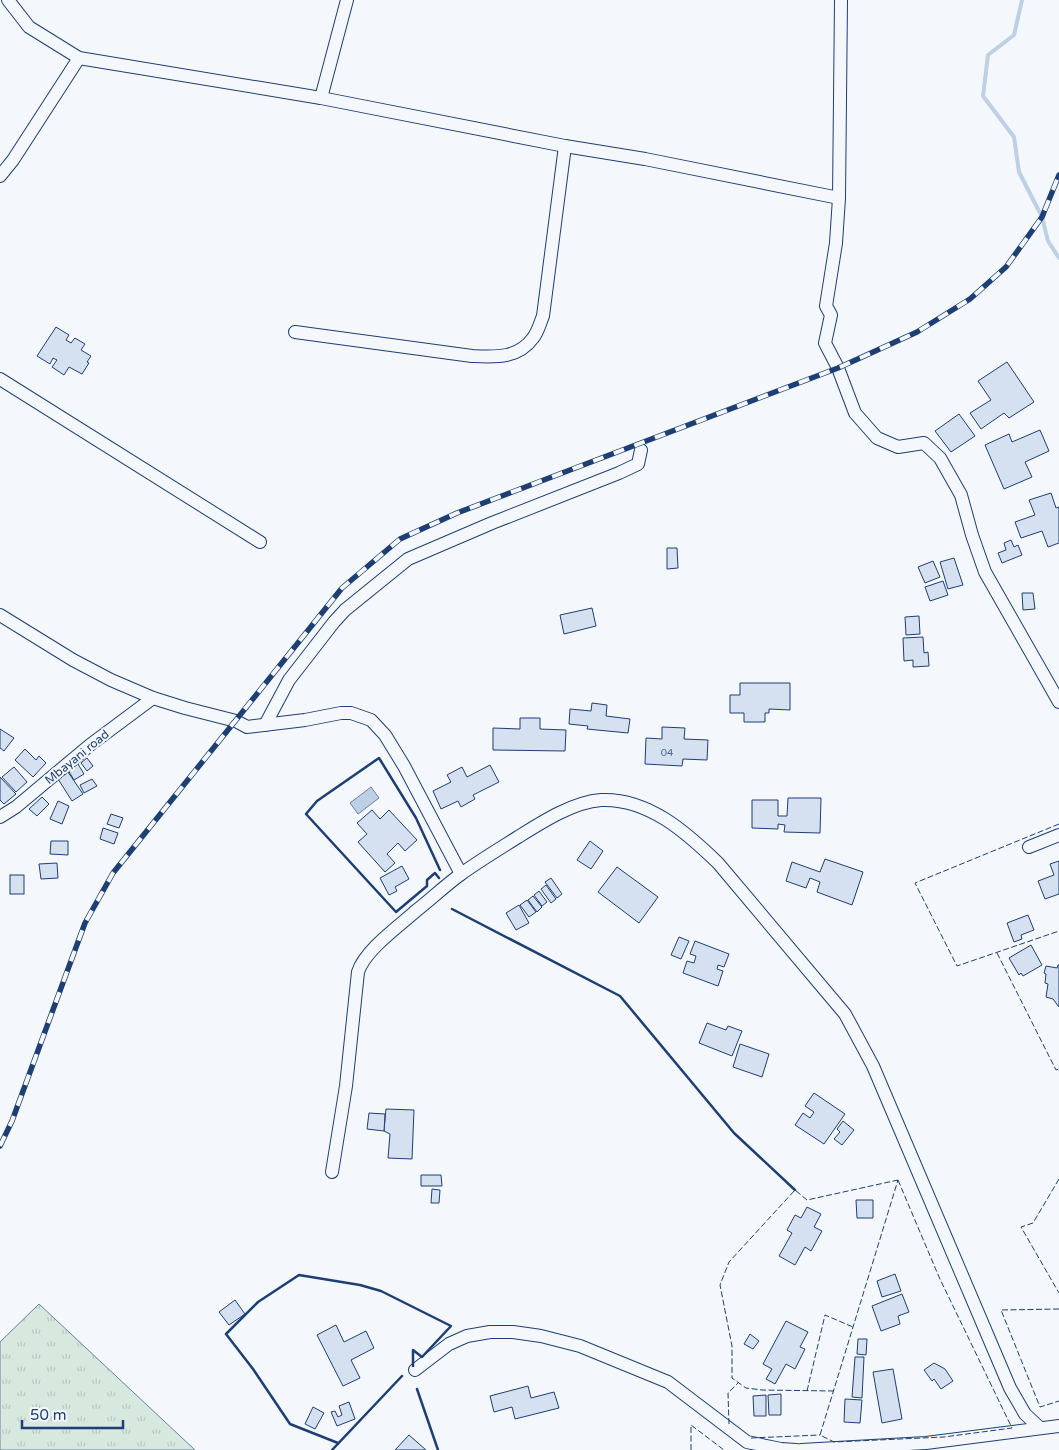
<svg xmlns="http://www.w3.org/2000/svg" width="1059" height="1450" font-family="'Varela Round',sans-serif">
  <defs>
    <pattern id="grass-tufts" width="24" height="20" patternUnits="userSpaceOnUse" patternTransform="scale(1.25)"><rect width="24" height="20" fill="#d7e8df"/><path d="M3 7l-1-3M5 7V3M7 7l1-3M15 17l-1-3M17 17v-4M19 17l1-3" fill="none" stroke="#b8c8c3"/></pattern>
  </defs>
  <rect width="100%" height="100%" fill="#f4f7fb"/>
  <path fill="url(#grass-tufts)" stroke="#687fa3" d="M39,1304L195,1450H0V1342Z"/>
  <path fill="#bed0e5" stroke="#687fa3" d="M371,787L379,798L358,814L350,803Z"/>
  <g fill="none" stroke-linecap="round" stroke-linejoin="round">
    <path stroke="#bed0e5" stroke-width="4" d="M1022,0L1014,35L988,55L983,96L1014,137L1019,172L1042,217L1048,241L1059,258"/>
  </g>
  <g fill="#d5e0f0" stroke="#1d3f73">
    <path d="M56,327L69,335L66,340L71,343L75,338L85,344L81,350L91,356L87,362L89,363L82,374L69,367L64,375L52,367L57,360L53,358L50,364L37,356Z"/>
    <path d="M1007,362L1034,402L1009,418L1004,413L981,429L970,413L991,400L978,381Z"/>
    <path d="M959,414L975,436L951,452L935,431Z"/>
    <path d="M1040,430L1049,451L1025,462L1032,477L1004,489L985,445L1009,434L1012,442Z"/>
    <path d="M1051,493L1056,508L1059,507V543L1048,547L1042,531L1021,538L1015,522L1035,515L1029,500Z"/>
    <path d="M1011,540L1014,547L1018,545L1022,555L1002,563L998,553L1006,550L1004,543Z"/>
    <path d="M667,548H677L678,568L667,569Z"/>
    <path d="M954,558L963,585L948,589L940,562Z"/>
    <path d="M933,561L940,577L925,583L918,567Z"/>
    <path d="M943,581L948,595L930,601L925,587Z"/>
    <path d="M1022,593H1033L1035,609L1023,610Z"/>
    <path d="M592,608L596,626L564,634L560,615Z"/>
    <path d="M919,616L920,634L906,635L905,617Z"/>
    <path d="M923,637L924,653L928,652L929,666L913,667V660L904,661L903,638Z"/>
    <path d="M740,683H790V710L769,709V713H765V722H744V713H730V695H740Z"/>
    <path d="M592,703L607,705L606,716L630,719L628,733L587,729L588,726L569,724L570,709L591,711Z"/>
    <path d="M520,718H540V729L566,730L565,751L493,750V728L520,729Z"/>
    <path d="M662,727L685,728L684,739L708,740L707,760L683,759L682,766L645,764L646,738L662,739Z"/>
    <path d="M0,729L14,738L4,751L0,748Z"/>
    <path d="M25,749L36,760L39,756L46,763L33,777L15,760Z"/>
    <path d="M87,758L93,766L87,771L81,763Z"/>
    <path d="M78,764L84,774L74,780L68,770Z"/>
    <path d="M490,765L499,782L473,795L475,799L461,807L458,801L441,809L433,791L451,782L447,775L462,767L467,777Z"/>
    <path d="M14,767L27,782L16,792L2,777Z"/>
    <path d="M68,772L83,794L72,801L58,779Z"/>
    <path d="M0,777L16,794L4,804L0,800Z"/>
    <path d="M92,779L97,786L84,793L80,785Z"/>
    <path d="M42,797L49,804L37,816L29,809Z"/>
    <path d="M788,798H821L820,833L784,832L785,825L778,824V829L752,828V800H778V816H787Z"/>
    <path d="M58,801L69,806L62,824L50,819Z"/>
    <path d="M372,810L380,819L389,810L417,840L405,851L398,843L387,854L395,863L385,872L358,842L367,834L357,823Z"/>
    <path d="M111,814L123,818L119,828L107,824Z"/>
    <path d="M103,828L118,833L114,844L100,839Z"/>
    <path d="M51,841H68V855L50,854Z"/>
    <path d="M590,841L603,851L591,869L577,860Z"/>
    <path d="M825,859L863,872L852,905L817,892L820,882L810,878L806,888L786,881L792,862L820,872Z"/>
    <path d="M1059,861V894L1045,899L1038,881L1054,875L1050,864Z"/>
    <path d="M57,863L58,878L41,879L39,864Z"/>
    <path d="M402,866L409,879L395,887L397,891L389,895L380,878Z"/>
    <path d="M617,867L658,897L639,923L598,892Z"/>
    <rect x="10" y="875" width="14" height="19"/>
    <path d="M551,878L562,894L557,898L545,882Z"/>
    <path d="M546,885L556,899L551,903L541,889Z"/>
    <path d="M539,891L547,902L542,906L534,895Z"/>
    <path d="M533,896L542,907L537,912L528,900Z"/>
    <path d="M527,900L536,912L529,917L520,905Z"/>
    <path d="M519,905L529,923L516,930L506,913Z"/>
    <path d="M1028,915L1034,930L1021,935L1022,939L1014,942L1007,923Z"/>
    <path d="M679,937L689,941L681,959L671,955Z"/>
    <path d="M695,941L729,954L724,967L718,965L717,969L723,971L718,986L683,973L687,961L694,963L696,956L690,954Z"/>
    <path d="M1031,945L1042,965L1023,976L1021,973L1019,975L1009,958Z"/>
    <path d="M1058,965H1059V1007L1053,999L1046,997L1048,984L1045,983L1046,974L1044,973L1046,966L1057,968Z"/>
    <path d="M707,1023L726,1030L728,1026L742,1031L732,1056L699,1043Z"/>
    <path d="M740,1044L769,1054L762,1077L733,1067Z"/>
    <path d="M814,1093L845,1114L824,1144L795,1125L803,1113L810,1118L814,1112L805,1106Z"/>
    <path d="M386,1109L414,1110L412,1159L388,1158L390,1134L384,1131Z"/>
    <path d="M369,1113L385,1114L384,1131L367,1129Z"/>
    <path d="M843,1121L854,1130L842,1145L834,1139L840,1132L837,1129Z"/>
    <path d="M421,1175H441L442,1186H421Z"/>
    <path d="M432,1189L440,1190L439,1203H431Z"/>
    <path d="M856,1200H873V1218H857Z"/>
    <path d="M807,1207L821,1214L814,1227L822,1231L811,1251L805,1247L795,1265L779,1256L792,1233L787,1230L795,1215L801,1218Z"/>
    <path d="M895,1274L901,1291L882,1297L877,1281Z"/>
    <path d="M902,1294L909,1312L898,1316L900,1324L881,1331L872,1306Z"/>
    <path d="M235,1300L245,1314L229,1325L219,1312Z"/>
    <path d="M786,1321L808,1332L800,1347L805,1349L795,1369L786,1364L775,1384L766,1379L772,1369L763,1364Z"/>
    <path d="M336,1325L344,1342L366,1331L374,1348L351,1360L360,1378L343,1386L317,1335Z"/>
    <path d="M750,1334L759,1341L753,1349L744,1344Z"/>
    <path d="M858,1339H867L866,1355L857,1354Z"/>
    <path d="M855,1357H864L862,1398L852,1397Z"/>
    <path d="M934,1363L945,1369L953,1381L941,1389L934,1379L932,1381L924,1370Z"/>
    <path d="M893,1369L902,1419L882,1423L873,1372Z"/>
    <path d="M528,1386L531,1398L554,1392L559,1408L515,1419L512,1407L494,1412L490,1396Z"/>
    <path d="M781,1394V1415H769L768,1395Z"/>
    <path d="M766,1395V1416H754L753,1396Z"/>
    <path d="M845,1399L862,1400L860,1423L844,1422Z"/>
    <path d="M349,1402L355,1419L337,1426L331,1412L335,1411L338,1417L342,1415L339,1406Z"/>
    <path d="M313,1407L324,1413L315,1429L305,1424Z"/>
    <path d="M409,1435L426,1450H395Z"/>
  </g>
  <g fill="none" stroke-linecap="round" stroke-linejoin="round">
    <defs>
      <g id="street">
        <path d="M8,0L29,27L79,58L321,98L565,146L645,159L839,198"/>
        <path d="M841,0L839,198L836,243L826,306L831,315L825,343L838,368L855,413L877,438L898,447L924,443L940,458L961,495L972,535L985,572L1059,702"/>
        <path d="M321,98L347,0"/>
        <path d="M0,176L13,160L79,58"/>
        <path d="M295,332L472,356C495,357 518,359 533,338C538,332 540,323 543,316L565,146"/>
        <path d="M0,379L260,542"/>
        <path d="M0,615L73,660L111,680L153,698L185,708L236,721L247,727L305,720L341,713H351L371,720L385,735L404,766L461,874"/>
        <path d="M265,725L289,680L334,622L345,610L408,559L492,523L619,473L638,464L641,450"/>
        <path d="M0,817L16,807L90,745L153,698"/>
        <path d="M1029,847L1059,835"/>
        <path d="M332,1172L346,1086L358,972C365,950 399,926 417,910C432,898 446,885 461,874C479,861 499,849 518,837C542,822 573,802 601,800C648,798 686,832 718,863L845,1014L873,1066L1010,1388L1025,1414L1040,1428"/>
        <path d="M415,1370L449,1344L467,1336L490,1332H513L541,1336L580,1346L668,1382L747,1442L781,1449L796,1450"/>
        <path d="M801,1450L926,1443L1059,1426"/>
      </g>
    </defs>
    <use href="#street" stroke="#1d3f73" stroke-width="14"/>
    <use href="#street" stroke="#f4f7fb" stroke-width="12"/>
    <defs>
      <path id="rail" d="M0,1146L12,1121L85,923L113,873L342,588L400,539L457,513L838,368L917,332L970,299L1006,267L1042,217L1059,175"/>
    </defs>
    <use href="#rail" stroke="#1d3f73" stroke-width="5.5"/>
    <use href="#rail" stroke="#f4f7fb" stroke-width="4" stroke-dasharray="11" stroke-linecap="butt"/>
    <g stroke="#1d3f73" stroke-width="1" stroke-dasharray="6 2.5" stroke-linecap="butt">
      <path d="M1059,824L915,883L957,966L1059,931"/>
      <path d="M997,953L1056,1070L1059,1069"/>
      <path d="M1059,1179L1033,1223L1021,1227L1059,1293"/>
      <path d="M898,1180L939,1277L1012,1428L944,1437L834,1442L820,1435Z"/>
      <path d="M1059,1309L1001,1310L1040,1407L1059,1401"/>
      <path d="M807,1391L825,1315L853,1327"/>
      <path d="M834,1391L762,1390L746,1388L732,1378V1346L720,1285L729,1262L795,1190L807,1200L898,1180"/>
      <path d="M729,1424L728,1393L738,1383"/>
      <path d="M751,1438L820,1435"/>
      <path d="M691,1450V1425L724,1450"/>
    </g>
    <g stroke="#1d3f73" stroke-width="2.5">
      <path d="M439,878L435,873L427,880V886L396,912L306,814L317,801L379,758L416,818L440,870"/>
      <path d="M452,909L620,996L734,1133L795,1190"/>
      <path d="M417,1389L438,1450"/>
      <path d="M338,1443L290,1424L253,1369L226,1334L258,1302L299,1275L360,1285L381,1291L451,1326L422,1357L413,1350V1366"/>
      <path d="M332,1450L402,1376"/>
    </g>
  </g>
  <g text-anchor="middle" stroke-width="4" stroke-linejoin="round" paint-order="stroke">
    <g font-size="10" fill="#4b6792">
      <text x="667" y="756">04</text>
    </g>
    <g font-size="12" fill="#1d3f73" stroke="#f4f7fb">
      <text transform="translate(77 757) rotate(-39)" y="4">Mbayani road</text>
    </g>
  </g>
  <path d="M22 1420v8h101v-8" fill="none" stroke="#1d3f73" stroke-width="2.5"/>
  <text x="30" y="1420" font-size="15" fill="#1d3f73" stroke="#f4f7fb" stroke-width="4" paint-order="stroke">50 m</text>
</svg>
